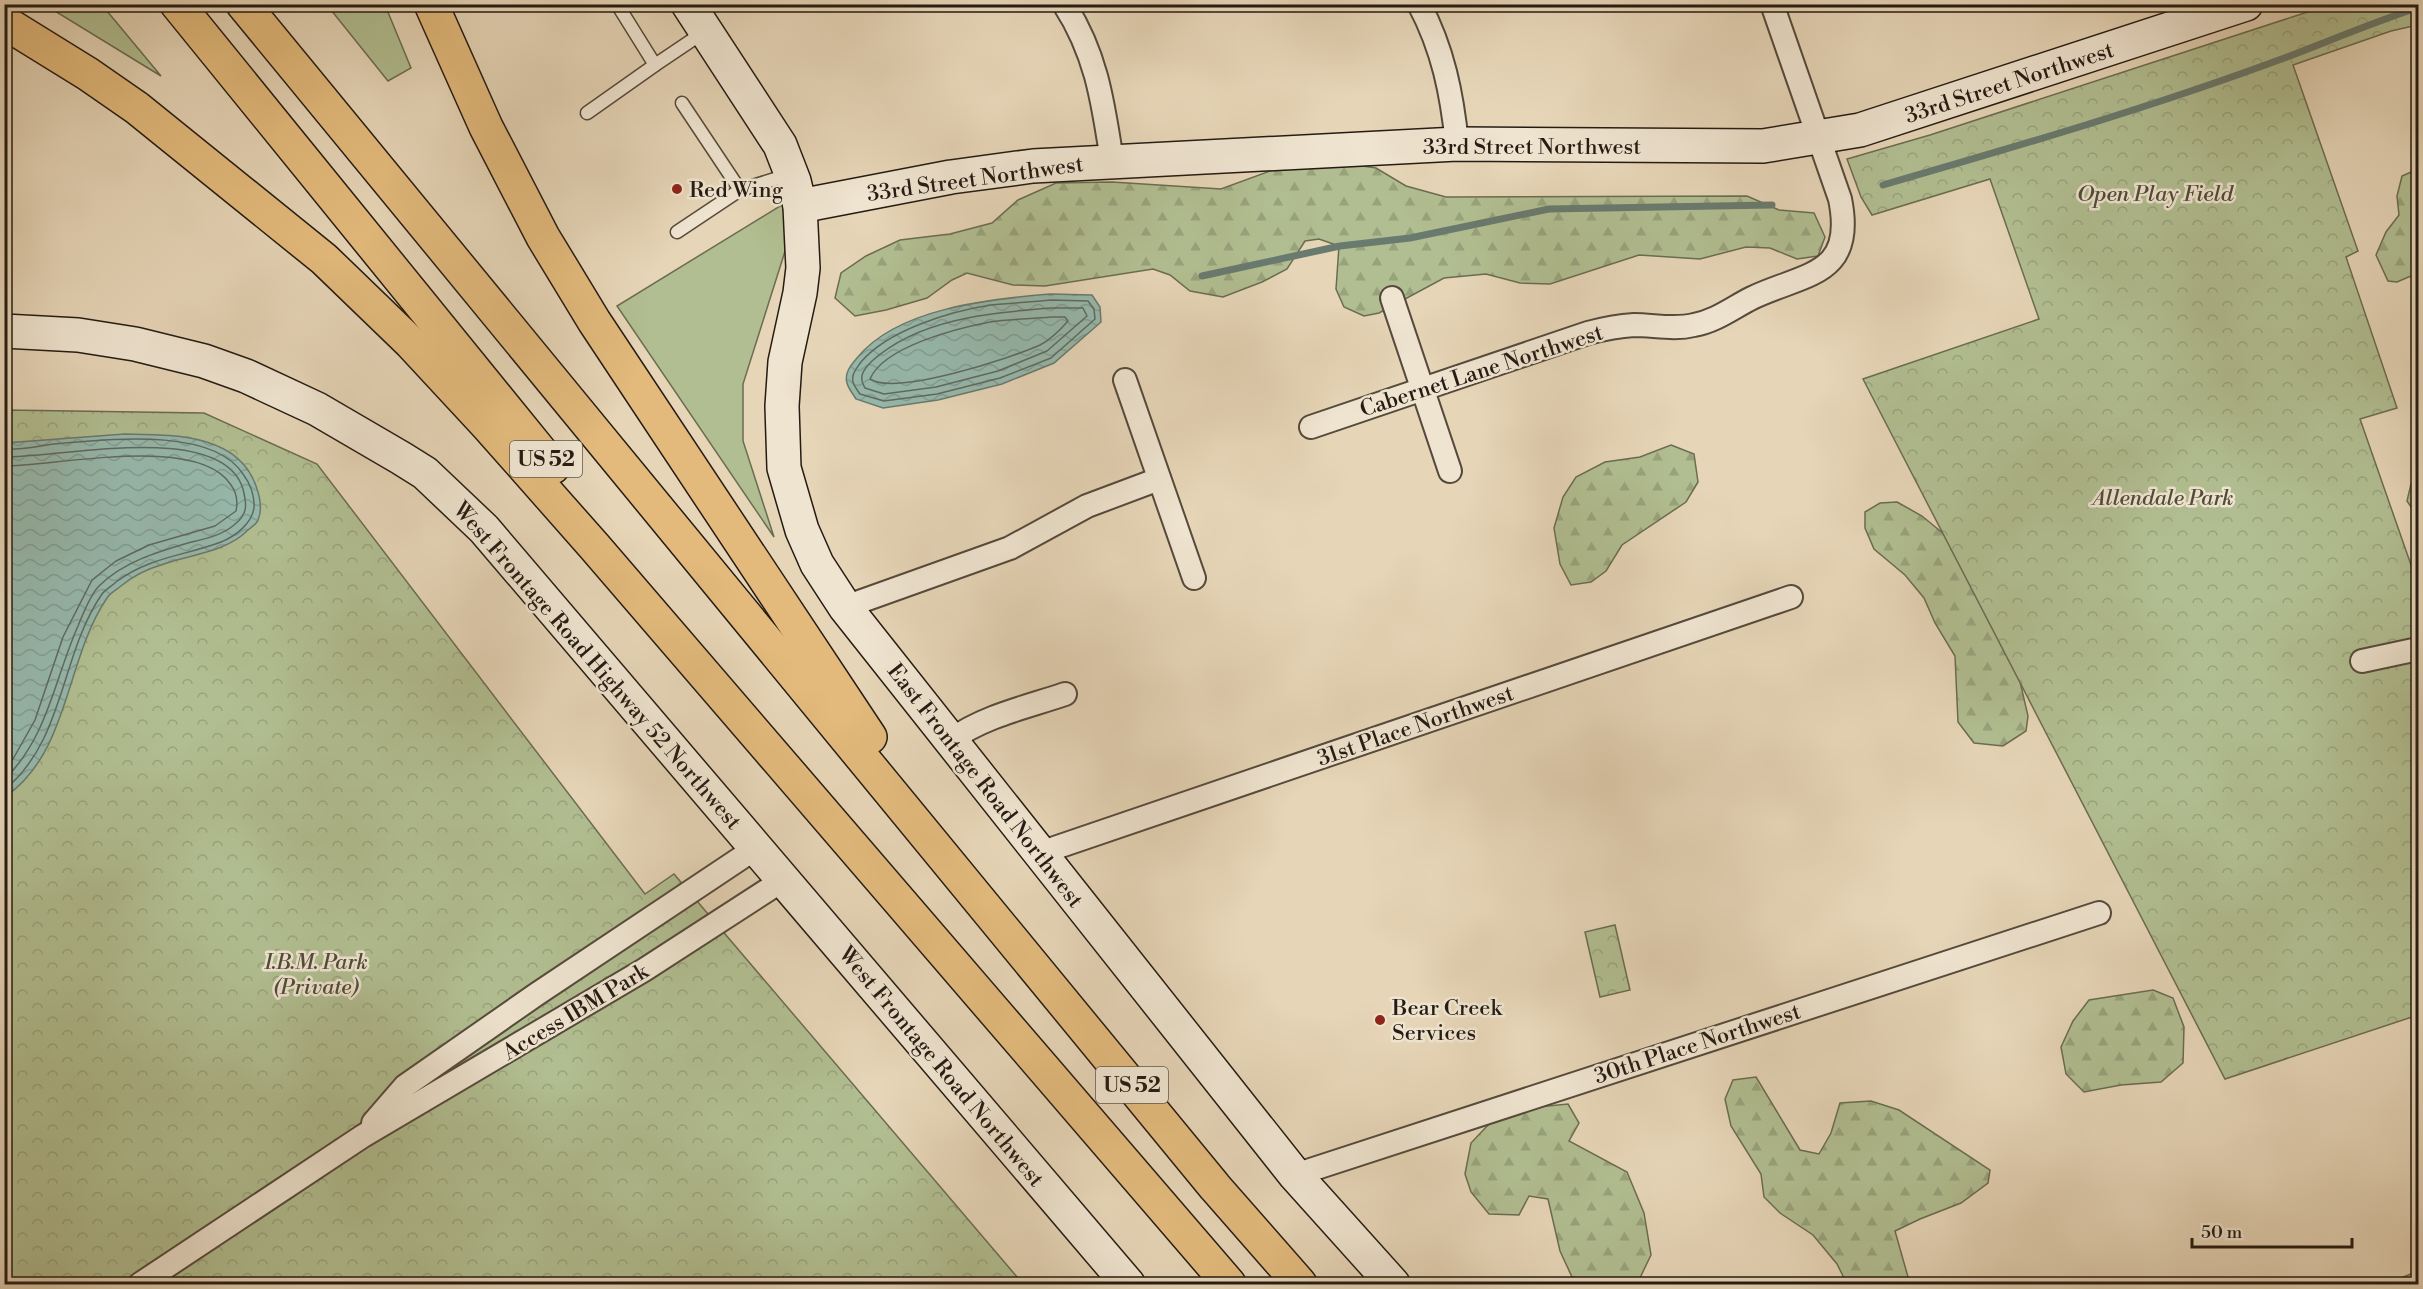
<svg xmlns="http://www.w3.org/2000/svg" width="2423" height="1289" font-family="'Libre Bodoni',serif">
  <defs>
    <pattern id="forest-firs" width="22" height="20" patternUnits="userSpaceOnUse" patternTransform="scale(1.5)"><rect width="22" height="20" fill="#b1be91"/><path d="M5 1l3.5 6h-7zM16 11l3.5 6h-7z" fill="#98a37c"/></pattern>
    <pattern id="park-crowns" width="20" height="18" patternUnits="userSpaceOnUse" patternTransform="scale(1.5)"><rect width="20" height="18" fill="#b1be91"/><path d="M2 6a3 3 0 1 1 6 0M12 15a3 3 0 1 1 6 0" fill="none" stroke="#98a37c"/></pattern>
    <pattern id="water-waves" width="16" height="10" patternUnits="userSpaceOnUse" patternTransform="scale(1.5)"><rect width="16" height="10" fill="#96b9ad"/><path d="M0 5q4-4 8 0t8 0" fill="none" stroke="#819e94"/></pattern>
  </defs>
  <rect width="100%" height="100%" fill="#e6d5b7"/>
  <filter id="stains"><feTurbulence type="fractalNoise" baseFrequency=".00333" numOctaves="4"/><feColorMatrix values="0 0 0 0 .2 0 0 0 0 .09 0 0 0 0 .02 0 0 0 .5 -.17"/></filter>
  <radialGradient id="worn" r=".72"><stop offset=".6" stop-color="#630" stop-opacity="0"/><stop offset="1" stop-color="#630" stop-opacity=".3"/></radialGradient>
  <g fill="#b1be91" stroke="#6b6c52" stroke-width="1.5">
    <path d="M45,5H102L161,76Z"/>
    <path d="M327,5H385L411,68L388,81Z"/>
    <path d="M785,203L787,245L743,384V441L774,537L617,306Z"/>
    <path d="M2418,1271V1284H2404L2401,1278Z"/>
  </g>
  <g fill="url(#forest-firs)" stroke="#6b6c52" stroke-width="1.5">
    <path d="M1337,162L1376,168L1406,186L1446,197L1747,196L1779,210L1814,213L1825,237L1818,256L1797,259L1770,248L1746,247L1700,259L1639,255L1550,284L1520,283L1486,274L1444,278L1379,313L1364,316L1344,307L1336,289L1339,246L1319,239L1305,241L1287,269L1262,282L1223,297L1190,291L1170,275L1153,269L1045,286L1013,285L967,273L952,280L927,298L886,310L855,316L835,298L841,273L866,256L900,240L950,234L992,223L1018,200L1056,183L1112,182L1221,189L1278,168Z"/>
    <path d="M2418,169V273L2397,282L2388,281L2376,255L2386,232L2399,215L2397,196L2402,176Z"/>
    <path d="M1671,445L1694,454L1698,482L1686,502L1622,545L1606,571L1591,582L1571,585L1560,564L1554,528L1563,497L1576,477L1605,462L1640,457Z"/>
    <path d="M2418,480V517L2407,501L2411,484Z"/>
    <path d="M1897,502L1922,516L1956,544L2018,673L2028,716L2026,731L2003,746L1974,743L1958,722L1955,656L1935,623L1924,598L1905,575L1874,549L1865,528V512L1880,503Z"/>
    <path d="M2153,990L2173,998L2184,1027L2183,1063L2161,1082L2121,1085L2084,1092L2066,1074L2061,1047L2073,1021L2089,1000Z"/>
    <path d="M1756,1077L1800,1150L1819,1154L1831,1133L1840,1103L1871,1101L1899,1110L1990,1170L1988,1183L1961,1203L1920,1219L1895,1231L1910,1284H1847L1837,1264L1813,1235L1780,1213L1764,1197L1761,1174L1731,1126L1725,1099L1733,1080Z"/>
    <path d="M1568,1104L1579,1123L1569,1141L1627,1172L1644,1213L1651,1255L1638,1282L1613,1284L1572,1277L1560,1251L1548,1199L1529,1196L1519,1215L1489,1214L1471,1192L1465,1174L1471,1143L1490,1123L1537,1107Z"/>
  </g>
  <g fill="url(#park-crowns)" stroke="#6b6c52" stroke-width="1.5">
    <path d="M2329,5H2418V25L2391,31L2293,65L2358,251L2346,257L2397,408L2360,419L2418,585V1015L2225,1079L1863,379L2039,319L1990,179L1872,215L1861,197L1847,159L1930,135Z"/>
    <path d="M5,410L204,413L317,464L645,894L674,874L1023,1284H5Z"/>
    <path d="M1615,925L1630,990L1600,997L1585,932Z"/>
  </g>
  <g fill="url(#water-waves)" stroke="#697a6f" stroke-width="1.5">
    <path d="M1050,294L1092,295L1100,307L1101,322L1054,363L1002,384L938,400L883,408L856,399C853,394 848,388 847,383C844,373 851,365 857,358C897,308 991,299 1050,294Z"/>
    <path d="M125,434C173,435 240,433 257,489C260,498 262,511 258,520C257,524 251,527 248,530C225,553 191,554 161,565C147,569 132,577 121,586C116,590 110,593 107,598C65,660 70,752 5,797V443Z"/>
  </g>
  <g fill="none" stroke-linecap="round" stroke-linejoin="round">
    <g stroke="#5e6a60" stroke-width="1.5">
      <path d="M1051,300L1088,301L1094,309L1095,319L1051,358L1000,378L937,394L884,401L860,394C858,391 854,386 853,382C851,374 857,368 861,362C888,330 951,311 991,305C1011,303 1031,302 1051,300Z"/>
      <path d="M1051,308H1083L1087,316L1047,351L998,371L936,387L884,394L865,388C858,377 863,370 872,361C920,318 991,313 1051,308Z"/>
      <path d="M1051,317H1065L1068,321C1061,329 1050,340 1040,345C1011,358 896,396 870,379C884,346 959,328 990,322C1010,319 1031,319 1051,317Z"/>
      <path d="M4,449C21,450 38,446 54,444C104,440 212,426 243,474C250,483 255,496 254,508C252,523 236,536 221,542C184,556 149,557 116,582C112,586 106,589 102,594C60,655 65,741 4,790"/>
      <path d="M4,457C57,458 222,420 243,489C247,505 248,514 234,525C221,536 204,539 188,543C157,552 123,562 99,586C90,595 83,614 78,626C54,680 48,737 4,780"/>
      <path d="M4,466C57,466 199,434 231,485C236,492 238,502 236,511L215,526L149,545L116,561L92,580L63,637L35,720L13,759L4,767"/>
    </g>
    <g stroke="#697a6f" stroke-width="7">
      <path d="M1883,185C2018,146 2156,106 2287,57C2329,41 2369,24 2411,10"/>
      <path d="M1202,276L1340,246L1410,238L1549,209L1772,205"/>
    </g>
    <defs>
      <g id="lane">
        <path d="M617,4L655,65L704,32"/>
        <path d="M682,103L740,190"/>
        <path d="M587,113L655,65"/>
        <path d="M677,232L740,190L791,174"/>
      </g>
      <g id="street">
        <path d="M1064,4C1097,55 1103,103 1112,161"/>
        <path d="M1419,4C1443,49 1452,94 1457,144"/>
        <path d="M1392,298L1450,471"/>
        <path d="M1125,380L1194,578"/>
        <path d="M1311,427L1588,333C1603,329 1618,326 1634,325C1654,325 1674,330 1694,325C1716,321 1732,308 1752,298C1804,273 1856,277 1840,199L1772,4"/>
        <path d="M845,607L1010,548L1087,506L1159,479"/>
        <path d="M2362,661L2418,649"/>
        <path d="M951,740C984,716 1027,707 1065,694"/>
        <path d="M1040,853L1791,597"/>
        <path d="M373,1123L405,1086L537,994L756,848"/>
        <path d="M1295,1175L2099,913"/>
        <path d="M140,1284L363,1136L644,970L783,880"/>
      </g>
      <g id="secondary">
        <path d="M688,4L780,145L794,181L800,206L803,268L800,293L785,362L782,406L784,468L802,530L817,564L845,607L1295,1175L1393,1284"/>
        <path d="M800,206L951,177L1033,166L1457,144L1763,146L1860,130L2246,4"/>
        <path d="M4,331L78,335L135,344L204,361L246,376L317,409L401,458L425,473L484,529L1128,1284"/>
      </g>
      <g id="highway">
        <path d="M177,4L553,467"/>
        <path d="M243,4L1215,1187L1300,1284"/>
        <path d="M431,4L486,127L543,237L594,321L870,737"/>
        <path d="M4,22L88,74L137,108L324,259L411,343L488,426L594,546L1229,1284"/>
      </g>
    </defs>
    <use href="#lane" stroke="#554a3c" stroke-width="15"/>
    <use href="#street" stroke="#554a3c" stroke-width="26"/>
    <use href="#secondary" stroke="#251b13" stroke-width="36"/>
    <use href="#highway" stroke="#251b13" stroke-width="36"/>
    <use href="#lane" stroke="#efe4d0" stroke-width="12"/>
    <use href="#street" stroke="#efe4d0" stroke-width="22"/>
    <use href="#secondary" stroke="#efe4d0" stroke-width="33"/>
    <use href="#highway" stroke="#e3ba7c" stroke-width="33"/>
  </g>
  <g fill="#8f2418" stroke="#efe4d0" stroke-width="2">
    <circle cx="677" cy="189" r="6"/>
    <circle cx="1380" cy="1020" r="6"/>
  </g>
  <g text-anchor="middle" stroke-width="5" stroke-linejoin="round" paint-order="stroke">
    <g fill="#efe4d0" stroke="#62574c" stroke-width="1.5">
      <rect x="510" y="441" width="72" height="36" rx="4.5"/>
      <rect x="1096" y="1067" width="72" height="36" rx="4.5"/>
    </g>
    <g font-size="21" font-weight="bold" fill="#251b13">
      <text x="546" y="466">US 52</text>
      <text x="1132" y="1092">US 52</text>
    </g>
    <g font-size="22" fill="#251b13" stroke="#efe4d0">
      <text transform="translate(2009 82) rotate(-18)" y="8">33rd Street Northwest</text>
      <text x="1532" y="154">33rd Street Northwest</text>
      <text transform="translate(975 178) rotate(-8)" y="8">33rd Street Northwest</text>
      <text transform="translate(1481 370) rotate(-18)" y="8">Cabernet Lane Northwest</text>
      <text transform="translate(598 665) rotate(49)" y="8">West Frontage Road Highway 52 Northwest</text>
      <text transform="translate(1415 725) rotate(-19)" y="8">31st Place Northwest</text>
      <text transform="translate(986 785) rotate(52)" y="8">East Frontage Road Northwest</text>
      <text transform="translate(575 1011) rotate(-31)" y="8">Access IBM Park</text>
      <text transform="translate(1697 1043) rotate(-18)" y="8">30th Place Northwest</text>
      <text transform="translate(942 1066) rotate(50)" y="8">West Frontage Road Northwest</text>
    </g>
    <g font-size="22" fill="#251b13" stroke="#efe4d0" text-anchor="start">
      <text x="689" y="197">Red Wing</text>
      <text x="1392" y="1015">Bear Creek<tspan x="1392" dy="25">Services</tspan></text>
    </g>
    <g font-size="22" font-style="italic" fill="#4f4c39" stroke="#efe4d0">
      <text x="2155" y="201">Open Play Field</text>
      <text x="2163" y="505">Allendale Park</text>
      <text x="316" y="969">I.B.M. Park<tspan x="316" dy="25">(Private)</tspan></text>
    </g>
  </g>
  <rect width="2423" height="1289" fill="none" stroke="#e6d5b7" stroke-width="24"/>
  <rect x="6" y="6" width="2411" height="1277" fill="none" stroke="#251b13" stroke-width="3"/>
  <rect x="12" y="12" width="2399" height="1265" fill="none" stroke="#251b13" stroke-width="1.5"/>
  <path d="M2192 1238v9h160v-9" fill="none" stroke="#251b13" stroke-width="3"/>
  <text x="2201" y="1238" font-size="18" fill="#251b13" stroke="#efe4d0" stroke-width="4.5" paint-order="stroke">50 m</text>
  <rect width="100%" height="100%" filter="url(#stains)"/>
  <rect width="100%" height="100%" fill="url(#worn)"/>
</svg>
